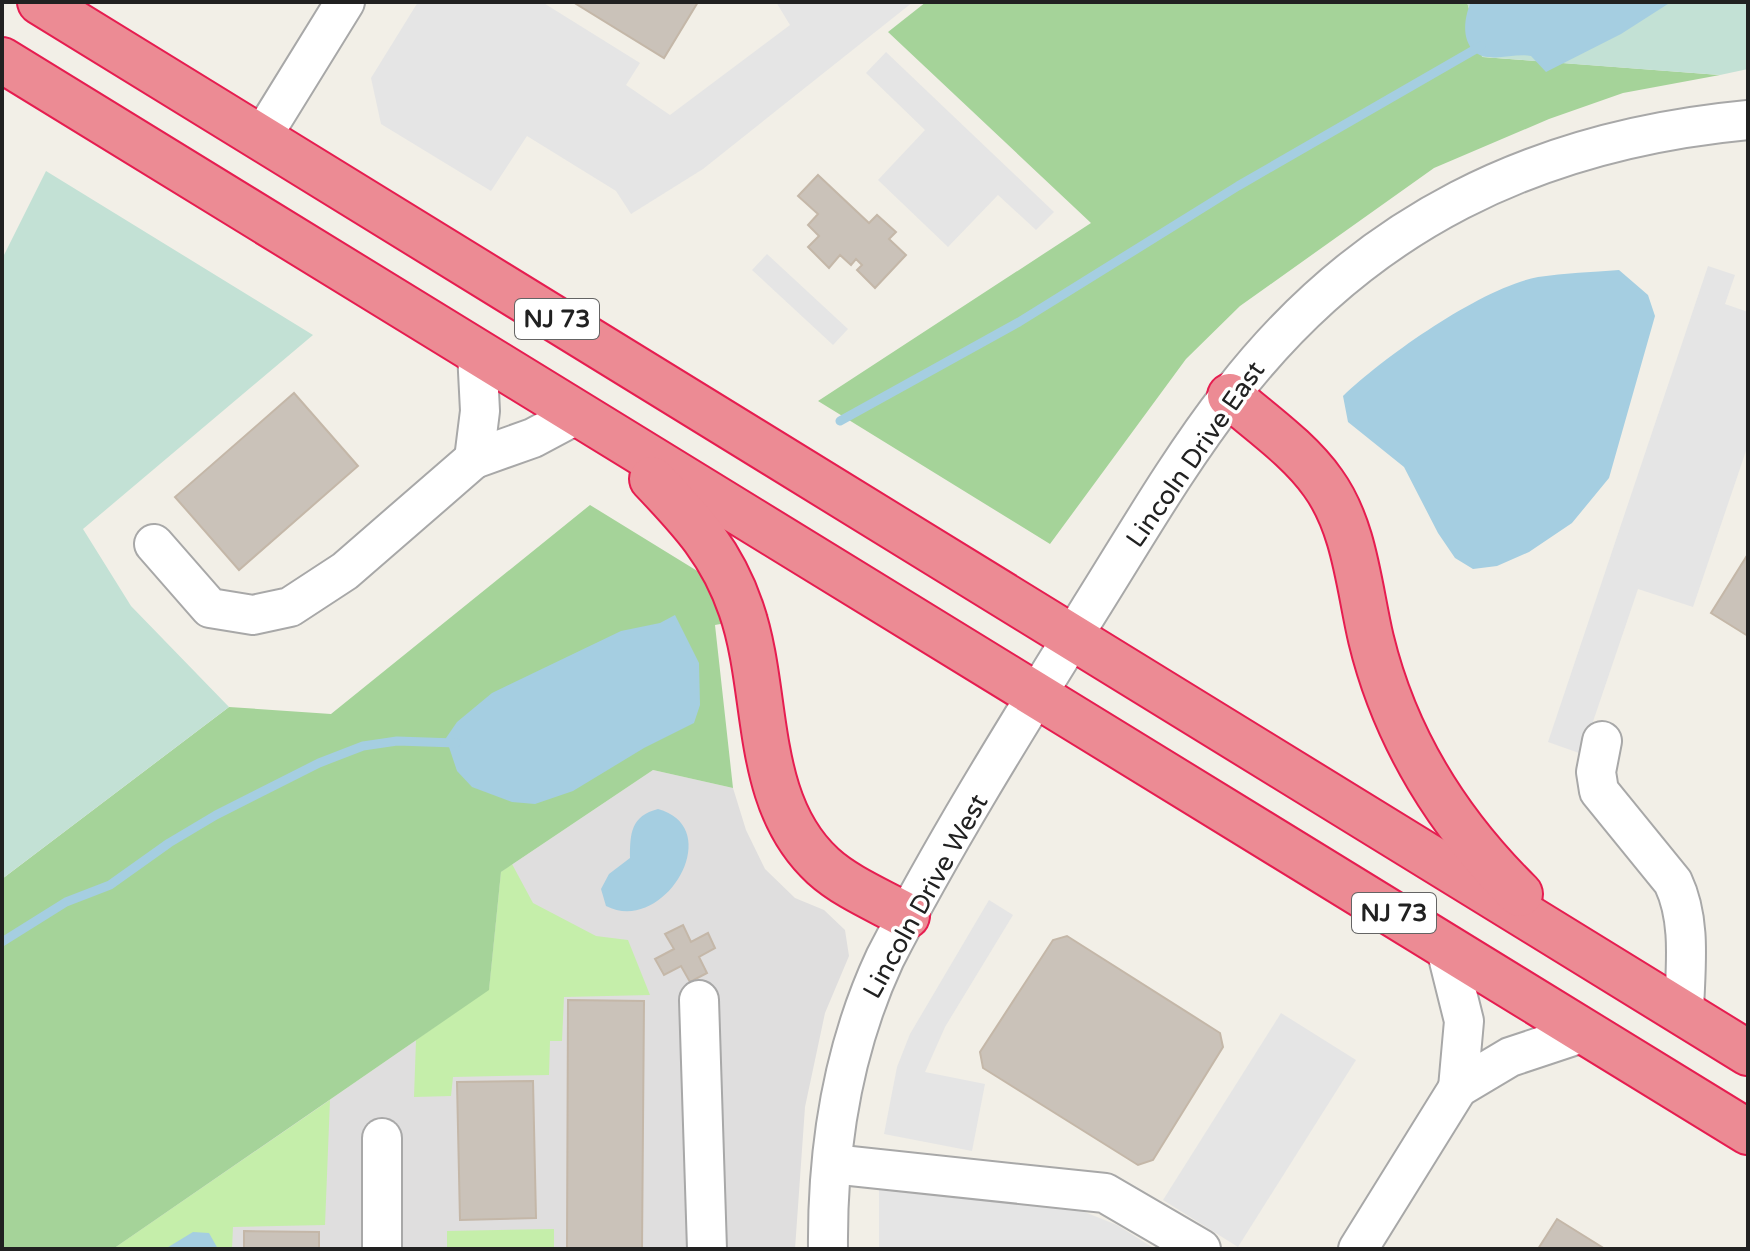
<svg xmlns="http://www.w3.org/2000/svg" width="1750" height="1251" font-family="'Varela Round',sans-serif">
  <rect width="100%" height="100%" fill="#f2efe7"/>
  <path fill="#dfdede" d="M653,770L733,788L746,830L765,869L795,898L824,910L845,930L849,956L825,1013L805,1107L795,1249H113L489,990L501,872Z"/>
  <g fill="#c5eeaa">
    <path d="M512,864L533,903L596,936L628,940L650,995L564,997L562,1041H550L549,1075L453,1077L451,1096L414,1097L416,1040L489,989L501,872Z"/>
    <path d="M330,1100L325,1225L233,1227L232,1249H113Z"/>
    <path d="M554,1229V1249H447V1231Z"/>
  </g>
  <g fill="#a5d399">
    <path d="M926,2H1467L1483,57L1720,75L1623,93L1549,119L1434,168L1240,306L1186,359L1050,544L818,401L1091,223L888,32Z"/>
    <path d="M590,505L769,615L715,625L733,788L653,770L501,872L489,990L113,1249H2V879L229,707L331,714Z"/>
  </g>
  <g fill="#c3e1d5">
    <path d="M1467,2H1748V69L1720,75L1482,57Z"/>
    <path d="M46,171L313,335L83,529L131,606L229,707L2,879V259Z"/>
  </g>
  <g fill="#e5e5e5">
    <path d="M418,2H542L640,63L626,85L670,115L790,25L776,2H913L703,169L631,214L616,191L527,136L491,191L381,124L371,78Z"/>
    <path d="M886,52L1054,212L1036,230L998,195L948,247L878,180L925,130L866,73Z"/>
    <path d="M767,254L848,329L833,345L752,270Z"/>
    <path d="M1708,266L1735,275L1725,304L1748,312V445L1693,607L1638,589L1582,754L1548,742Z"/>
    <path d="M989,900L1013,915L945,1027L925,1072L985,1084L972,1151L884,1134L897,1067L910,1034Z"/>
    <path d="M1281,1013L1356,1060L1238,1247L1163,1200Z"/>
    <path d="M879,1185L1067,1205L1117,1225L1155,1249H879Z"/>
  </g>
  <g fill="#a5cee1">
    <path d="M1471,2H1671L1621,34L1546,72L1531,56C1510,52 1477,69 1467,40C1463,28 1466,13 1471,2Z"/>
    <path d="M1619,270L1648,295L1655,316L1609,478L1572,523L1529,552L1497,566L1473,569L1455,558L1438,533L1404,467L1348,422L1343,396C1385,356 1481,288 1538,277C1565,273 1592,272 1619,270Z"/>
    <path d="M675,615L699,663L700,705L694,723L644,748L573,791L535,804L512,802L472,787L457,771L446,738L457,722L492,693L621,631L660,623Z"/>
    <path d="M658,809C728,828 664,936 606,906L601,889L609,874L630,858C630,833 631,816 658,809Z"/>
    <path d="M193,1232L209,1233L218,1249H165Z"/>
  </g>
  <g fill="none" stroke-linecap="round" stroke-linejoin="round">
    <g stroke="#a5cee1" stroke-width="9">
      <path d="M840,421L1019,322L1238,186L1481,46"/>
      <path d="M2,942L66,902L110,885L169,843L216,815L319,763L363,746L397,741L456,743"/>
    </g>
  </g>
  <g fill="#cac2b9" stroke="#c4b7a8" stroke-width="2">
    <path d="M573,2H698L664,58Z"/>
    <path d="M818,175L869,223L877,215L896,232L889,239L906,255L875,288L857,270L862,265L856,259L851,265L840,255L829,268L808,247L819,236L808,225L818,214L798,196Z"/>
    <path d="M294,393L358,466L239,570L175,497Z"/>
    <path d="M1748,554V636L1711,613Z"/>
    <path d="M683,925L691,942L708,933L715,948L699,957L707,973L690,982L681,966L664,975L655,959L674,949L665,934Z"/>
    <path d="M1067,936L1220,1033L1223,1047L1153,1160L1138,1165L983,1068L980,1052L1053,940Z"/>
    <path d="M568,1000L644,1001L642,1249H567Z"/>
    <path d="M533,1081L536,1218L460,1220L457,1082Z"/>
    <path d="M1557,1219L1605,1249H1538Z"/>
    <path d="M244,1231L319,1232V1249H244Z"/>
  </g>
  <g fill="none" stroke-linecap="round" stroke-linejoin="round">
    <defs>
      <g id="minor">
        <path d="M261,138L345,2"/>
        <path d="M477,352L480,411L474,459L533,438L578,414"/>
        <path d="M154,544L210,608L253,615L290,607L345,571L474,459"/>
        <path d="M1602,741L1596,772L1599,791L1673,882C1692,922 1685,969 1684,1013"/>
        <path d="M1445,945L1464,1021L1458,1088L1510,1057L1585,1032"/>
        <path d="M699,1000L707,1249"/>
        <path d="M832,1164L1105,1193L1201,1249"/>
        <path d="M382,1249V1138"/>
        <path d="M828,1249C827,1150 843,1048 885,958C946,840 1018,725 1088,612C1134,539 1178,462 1231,394C1363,223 1535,140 1748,120"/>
        <path d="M1358,1249L1458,1088"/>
      </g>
      <g id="highway">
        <path d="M40,2L1748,1053"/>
        <path d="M2,60L1748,1132"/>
        <path d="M1230,396C1261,423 1299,449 1323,483C1355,527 1359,588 1371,639C1395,738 1449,824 1520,894"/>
        <path d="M652,479C692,521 722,553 741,609C770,692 752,801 823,866C846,887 880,901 907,916"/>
      </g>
    </defs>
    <use href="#minor" stroke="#a8a8a8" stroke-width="42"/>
    <use href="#highway" stroke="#e61d50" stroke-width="48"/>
    <use href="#minor" stroke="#fff" stroke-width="38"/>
    <use href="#highway" stroke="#ec8b94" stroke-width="44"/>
  </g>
  <g text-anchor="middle" stroke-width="7" stroke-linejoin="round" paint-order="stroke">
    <g fill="#fff" stroke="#646464" stroke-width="2">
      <rect x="515" y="299" width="84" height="40" rx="6"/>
      <rect x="1352" y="893" width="84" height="40" rx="6"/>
    </g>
    <g font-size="24" font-weight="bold" fill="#212121">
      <text x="557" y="327">NJ 73</text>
      <text x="1394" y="921">NJ 73</text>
    </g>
    <g font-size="26" fill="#212121" stroke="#fff">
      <text transform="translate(1195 454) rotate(-55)" y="9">Lincoln Drive East</text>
      <text transform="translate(925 896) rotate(-61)" y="9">Lincoln Drive West</text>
    </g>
  </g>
  <rect width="1750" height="1251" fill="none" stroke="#212121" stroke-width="8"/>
</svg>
